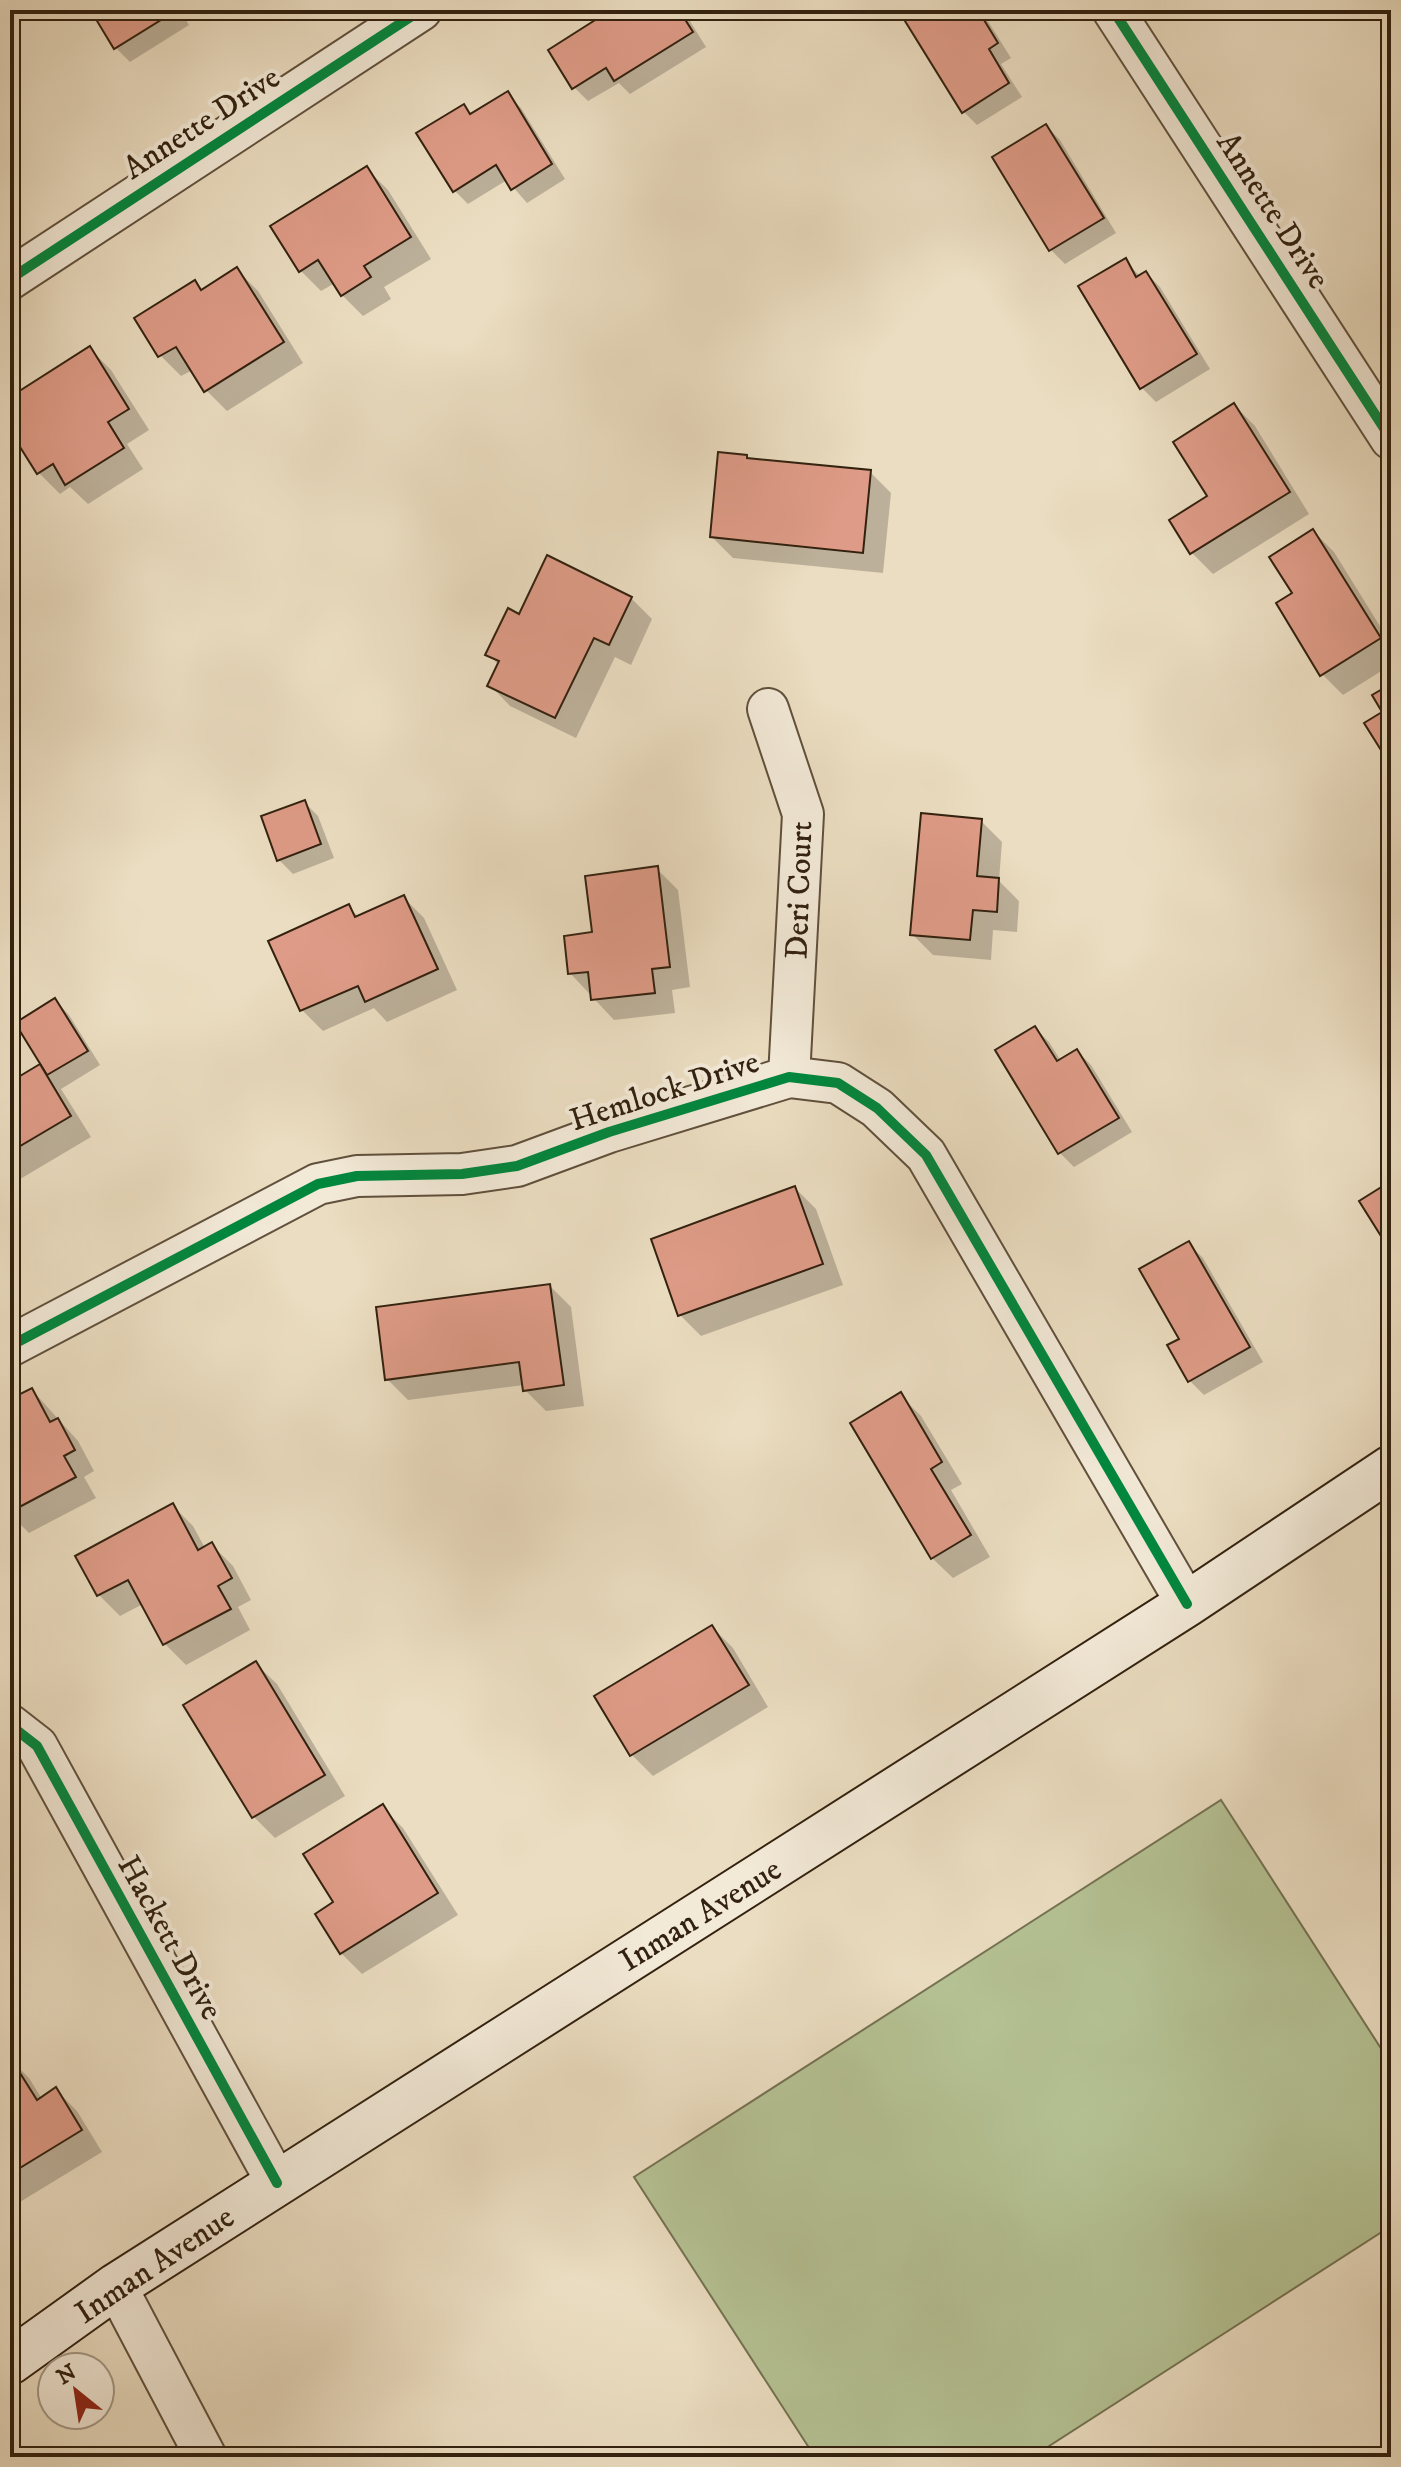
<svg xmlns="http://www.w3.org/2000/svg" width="1401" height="2467" font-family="'IM FELL DW Pica',serif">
  <rect width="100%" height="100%" fill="#ebddc1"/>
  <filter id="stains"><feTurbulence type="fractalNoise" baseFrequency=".0025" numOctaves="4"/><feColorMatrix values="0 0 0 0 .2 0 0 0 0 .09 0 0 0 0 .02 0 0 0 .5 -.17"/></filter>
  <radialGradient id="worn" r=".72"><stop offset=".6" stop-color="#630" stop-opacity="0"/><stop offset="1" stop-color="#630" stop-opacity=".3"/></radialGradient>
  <path fill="#b5c294" stroke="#747252" stroke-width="2" d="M1221,1800L1391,2064V2226L1032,2457H815L634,2177Z"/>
  <g fill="#0003">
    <path d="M96,10H187L182,13L189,25L130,62L116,48Z"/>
    <path d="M615,10H683L706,47L630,94L619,83L588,101L574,87Z"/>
    <path d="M927,10H981L1011,58L1001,64L1022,97L977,125L963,111Z"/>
    <path d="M507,94L521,108L565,179L527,203L507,180L468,204L454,190L463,106L473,116Z"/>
    <path d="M1046,126L1060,140L1116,233L1065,264L1051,250L994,157Z"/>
    <path d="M367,169L388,190L431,259L384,287L391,299L363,316L342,295L335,283L321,291L300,270Z"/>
    <path d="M1125,261L1140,276L1146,273L1160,287L1210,369L1156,402L1141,387Z"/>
    <path d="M237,270L258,291L303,363L227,411L206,390L193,370L181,376L160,355L195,283L203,291Z"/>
    <path d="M90,349L111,370L149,430L127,444L143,469L88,504L70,487L60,494L39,473L10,427V399Z"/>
    <path d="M1234,405L1255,426L1309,514L1213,574L1192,553Z"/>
    <path d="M749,460L870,472L891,493L883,573L733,558L712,537Z"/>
    <path d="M1313,531L1334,552L1391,644V665L1343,695L1322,674L1294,594Z"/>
    <path d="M631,598L652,619L631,665L615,657L576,738L510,706L490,685L499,665L488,654L520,617Z"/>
    <path d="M304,802L318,816L334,858L293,874L279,860Z"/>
    <path d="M981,821L1002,842L999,881L1019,901L1017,932L993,930L991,960L933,955L912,934Z"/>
    <path d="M657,869L678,890L690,987L672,990L675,1013L614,1020L570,973Z"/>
    <path d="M403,897L424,918L457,990L387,1022L374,1008L323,1031L302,1010L271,942L348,907L359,917Z"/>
    <path d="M55,1000L69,1015L100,1065L61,1089L91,1137L10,1185V1085L40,1067L46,1073Z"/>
    <path d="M1035,1028L1049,1042L1061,1061L1077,1051L1091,1065L1132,1132L1074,1167L1060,1153L998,1050Z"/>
    <path d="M795,1188L816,1209L843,1285L701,1336L680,1315Z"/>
    <path d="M1189,1244L1203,1258L1263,1362L1204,1395L1190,1381L1170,1346L1181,1340Z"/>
    <path d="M550,1286L571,1307L584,1406L546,1411L525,1390L524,1385L408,1400L387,1379Z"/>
    <path d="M32,1390L78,1441L94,1471L84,1477L96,1498L29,1533L10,1514V1402Z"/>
    <path d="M900,1395L921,1416L962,1484L951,1490L990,1557L953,1578L932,1558Z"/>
    <path d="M172,1505L193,1526L205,1548L212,1545L233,1566L251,1600L238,1607L250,1630L186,1665L165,1644L143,1604L120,1616L99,1595Z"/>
    <path d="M712,1627L733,1648L768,1707L653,1776L632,1755Z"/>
    <path d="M256,1664L277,1684L345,1796L275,1838L254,1817L186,1706Z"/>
    <path d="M382,1807L403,1828L458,1915L362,1974L341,1953L336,1903Z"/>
    <path d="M10,2059L29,2078L42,2099L56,2090L77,2111L102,2152L10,2208Z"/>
  </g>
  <g fill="#de9b87" stroke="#32210f" stroke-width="2">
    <path d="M93,10H177L114,49L91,11Z"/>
    <path d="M611,10H679L693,32L614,81L606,68L572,89L548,50Z"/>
    <path d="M923,10H978L998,43L989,49L1009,83L962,113L905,21Z"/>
    <path d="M508,91L552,164L511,190L496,165L453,192L416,133L464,104L470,114Z"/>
    <path d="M1046,124L1104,218L1049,251L992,157Z"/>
    <path d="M367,166L411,237L364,266L371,277L341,296L318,260L299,272L270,226Z"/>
    <path d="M1126,258L1136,277L1146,271L1197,354L1140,389L1078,286Z"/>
    <path d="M237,267L284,342L204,392L176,347L158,357L134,318L195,280L201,290Z"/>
    <path d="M90,346L129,409L108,422L124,448L65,485L53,464L37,474L10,431V397Z"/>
    <path d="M1234,403L1290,492L1190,554L1169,520L1207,496L1173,442Z"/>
    <path d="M718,452L747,455V458L871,470L863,553L710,537Z"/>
    <path d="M1313,529L1381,638L1320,676L1276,603L1292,593L1269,557Z"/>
    <path d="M547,555L632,597L609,645L594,638L555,718L487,686L499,661L485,655L508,608L519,614Z"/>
    <path d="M1391,684V766L1364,723L1382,712L1372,695Z"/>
    <path d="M305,800L321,844L277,861L261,816Z"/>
    <path d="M921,813L982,819L977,876L999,878L997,912L973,910L970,940L910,935Z"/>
    <path d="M658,866L670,967L652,969L655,993L591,1000L588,972L568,974L564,936L592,932L585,876Z"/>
    <path d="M404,895L438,969L365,1002L358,986L300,1011L268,941L349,904L355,917Z"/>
    <path d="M55,998L88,1051L47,1075L15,1023Z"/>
    <path d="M1035,1026L1057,1061L1077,1049L1119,1118L1058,1154L995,1050Z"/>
    <path d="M40,1064L71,1116L10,1152V1082Z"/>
    <path d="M1391,1181V1252L1359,1201Z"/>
    <path d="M795,1186L823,1264L678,1316L651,1239Z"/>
    <path d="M1189,1241L1250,1347L1188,1382L1167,1345L1179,1339L1139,1269Z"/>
    <path d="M550,1284L564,1385L523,1391L519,1362L385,1380L376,1307Z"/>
    <path d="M32,1388L50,1422L58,1418L75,1450L64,1456L76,1477L10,1512V1399Z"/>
    <path d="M901,1392L942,1462L931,1469L971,1535L931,1559L850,1423Z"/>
    <path d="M173,1503L198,1550L212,1542L232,1578L218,1586L231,1609L163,1645L128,1580L97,1596L75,1556Z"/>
    <path d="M712,1625L749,1685L630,1756L594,1696Z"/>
    <path d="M256,1661L325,1775L252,1818L183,1705Z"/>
    <path d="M383,1804L438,1893L340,1954L315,1914L333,1902L303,1854Z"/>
    <path d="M10,2057L37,2100L56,2087L82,2130L10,2174Z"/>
  </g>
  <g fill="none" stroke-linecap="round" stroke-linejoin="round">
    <defs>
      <g id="minor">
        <path d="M1113,10L1391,439"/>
        <path d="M10,279L421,10"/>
        <path d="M768,709L803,814L789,1077"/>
        <path d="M10,1346L318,1184L357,1176L462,1174L517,1166L609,1132L789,1077L838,1083L877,1108L926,1155L1187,1604"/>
        <path d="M10,1725L37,1746L277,2183"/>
        <path d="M116,2286L206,2457"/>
      </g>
      <path id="secondary" d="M10,2362L116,2286L1187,1604L1391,1468"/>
    </defs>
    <use href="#minor" stroke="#60503c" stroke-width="44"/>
    <use href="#secondary" stroke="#32210f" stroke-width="48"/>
    <use href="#minor" stroke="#f2e9d7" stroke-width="40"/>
    <use href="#secondary" stroke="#f2e9d7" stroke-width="44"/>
    <defs>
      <g id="cycleway">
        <path d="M1113,10L1391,439"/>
        <path d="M10,279L421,10"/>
        <path d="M10,1346L318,1184L357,1176L462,1174L517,1166L609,1132L789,1077L838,1083L877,1108L926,1155L1187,1604"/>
        <path d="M10,1725L37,1746L277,2183"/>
      </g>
    </defs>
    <use href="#cycleway" stroke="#f2e9d7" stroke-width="15"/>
    <use href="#cycleway" stroke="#00873e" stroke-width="10"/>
  </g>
  <g text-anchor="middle" stroke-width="8" stroke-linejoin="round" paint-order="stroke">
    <g font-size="32" fill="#32210f" stroke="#f2e9d7">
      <text transform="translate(201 122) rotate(-33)" y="11">Annette Drive</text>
      <text transform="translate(1274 210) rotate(57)" y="11">Annette Drive</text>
      <text transform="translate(798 890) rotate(-88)" y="11">Deri Court</text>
      <text transform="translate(664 1090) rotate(-18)" y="11">Hemlock Drive</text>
      <text transform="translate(700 1914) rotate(-32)" y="11">Inman Avenue</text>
      <text transform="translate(171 1937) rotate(61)" y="11">Hackett Drive</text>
      <text transform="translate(154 2264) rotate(-34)" y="11">Inman Avenue</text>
    </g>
  </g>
  <rect width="1401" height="2467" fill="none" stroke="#ebddc1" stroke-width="40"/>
  <rect x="12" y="12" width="1377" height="2443" fill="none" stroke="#32210f" stroke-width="4"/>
  <rect x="20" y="20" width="1361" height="2427" fill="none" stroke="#32210f" stroke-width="2"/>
  <g transform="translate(76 2391) rotate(330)"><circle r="38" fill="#f2e9d7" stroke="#a59987" stroke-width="2"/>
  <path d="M0-6L14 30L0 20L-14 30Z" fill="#8f2418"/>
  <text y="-12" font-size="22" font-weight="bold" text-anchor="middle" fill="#32210f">N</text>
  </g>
  <rect width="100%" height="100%" filter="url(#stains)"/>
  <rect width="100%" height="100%" fill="url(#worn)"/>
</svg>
